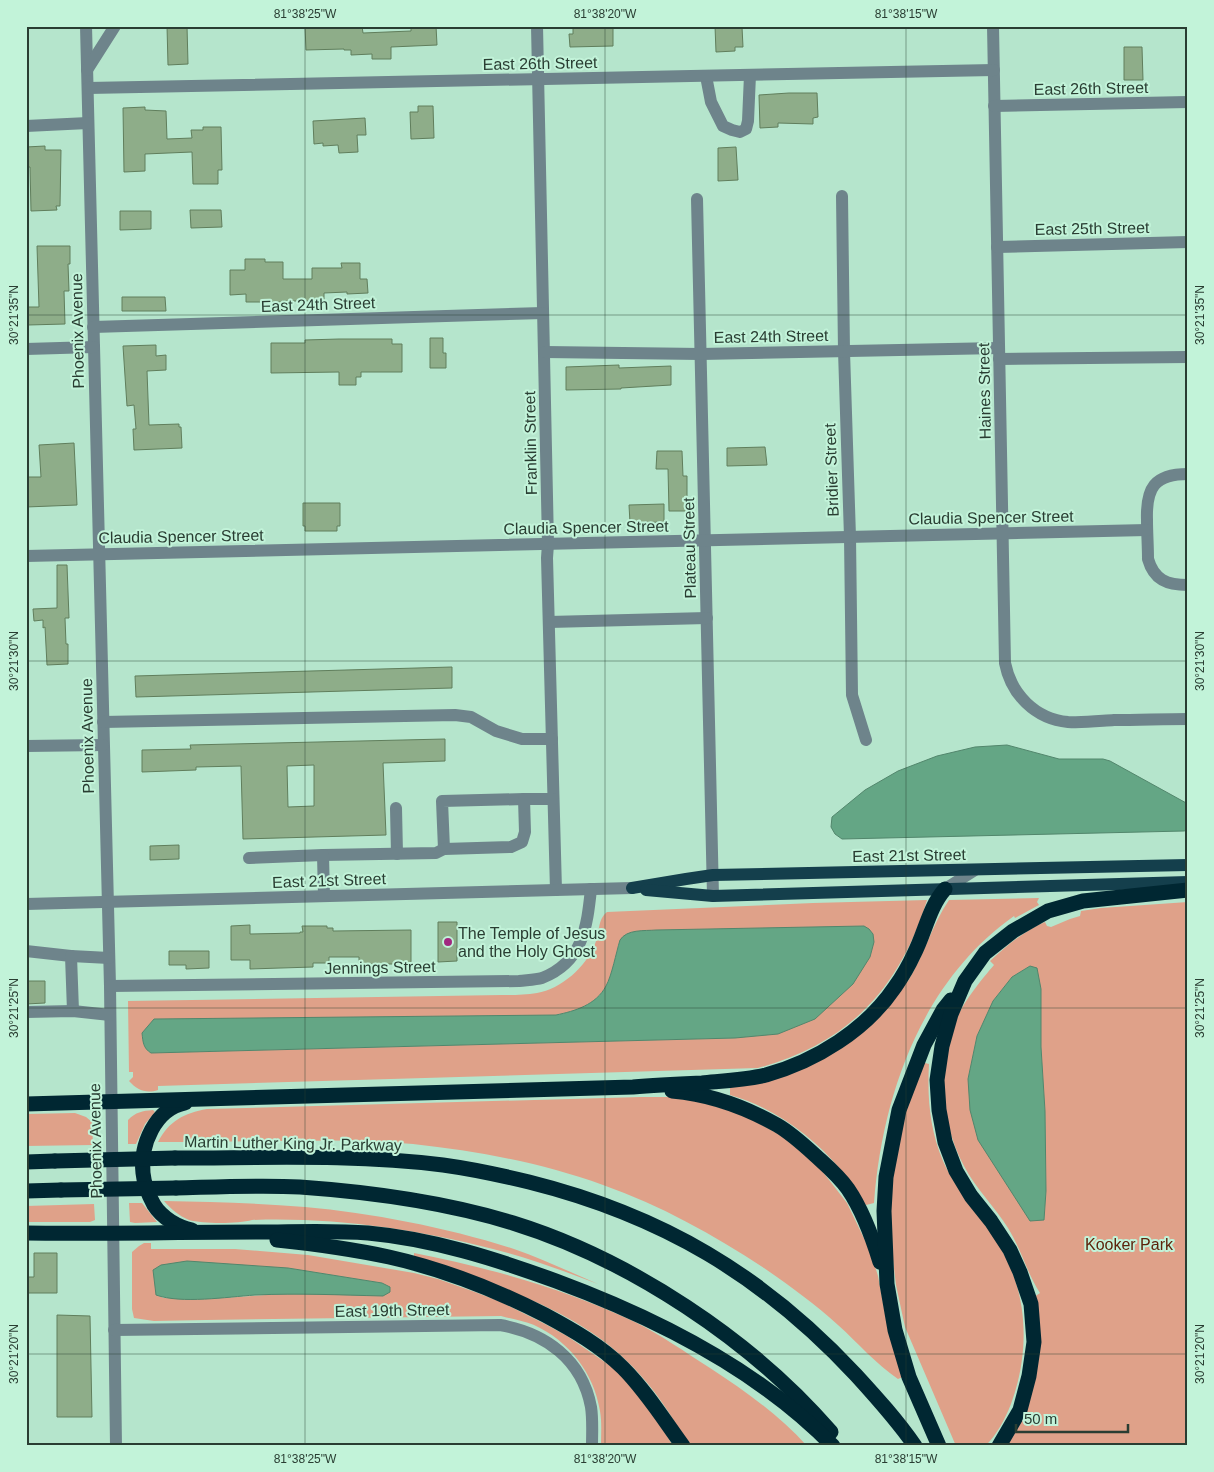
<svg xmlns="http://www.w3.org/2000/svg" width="1214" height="1472" font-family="Helvetica,sans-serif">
  <rect width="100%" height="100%" fill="#b5e5cc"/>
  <g fill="#dfa189" fill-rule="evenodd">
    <path d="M1039,898L1037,902L1039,905L1015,918L1014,916C922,981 882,1095 874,1203L866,1205C857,1194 850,1181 841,1170C813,1136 773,1107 730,1095V1087L788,1075L908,981C924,955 932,925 949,900Z"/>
    <path d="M927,900C900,988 848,1044 758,1068L158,1086V1090C146,1094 137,1090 129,1081L133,1077V1072H129L128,1001L502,995C514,995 526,995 537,993C561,989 586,967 595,944C600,933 597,920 607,912L813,903ZM620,940L735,1038L151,1053C143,1048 143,1042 142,1033L556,1015C575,1011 596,1005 606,986C612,975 616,953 620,940Z"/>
    <path d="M1188,902V1446H1006L1015,1429L1034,1297L1040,1293C1027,1273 1021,1249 1008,1228C995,1207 976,1189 964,1166C940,1121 937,1066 957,1018C964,1001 982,979 994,965L990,961C1006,946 1024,931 1045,922L1047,926L1051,927L1070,919L1080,916L1081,911L1101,908ZM1030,966L1041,1047L1045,1111L1046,1191L1044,1220L968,1079L977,1036L993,1001L1012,977Z"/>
    <path d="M921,1062L929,1064C927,1098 930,1130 943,1161C959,1197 990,1224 1007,1260C1029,1305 1028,1358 1011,1404C1005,1419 997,1435 985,1446H956L905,1327L896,1285L889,1227L895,1146Z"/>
    <path d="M641,1097H678L694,1100L744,1115L782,1136L819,1167L847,1203L871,1253L878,1276L886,1319L905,1376L898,1379C876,1364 858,1343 838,1325C815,1304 790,1286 764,1268C714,1235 660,1205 603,1185C542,1163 478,1151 413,1144C373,1140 332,1140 292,1141C247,1141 203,1142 158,1142C169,1121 184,1113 207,1109Z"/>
    <path d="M153,1110L155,1112L145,1124L136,1144H128V1120C136,1112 142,1111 153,1110Z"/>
    <path d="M75,1113L86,1117L92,1122L93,1145L26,1146V1114Z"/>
    <path d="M164,1201C211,1202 258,1203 305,1207C372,1213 449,1228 514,1249C543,1259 570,1272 598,1284C564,1271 529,1258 493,1249C415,1229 333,1217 252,1220C238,1224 203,1224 189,1220C179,1216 171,1209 164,1201Z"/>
    <path d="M129,1203H142L157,1222L135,1223L130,1222Z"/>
    <path d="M94,1204L95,1220L90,1222H26V1206Z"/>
    <path d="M144,1243H151V1249H235L308,1255L414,1273L438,1279L475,1292L501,1302L545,1324L567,1336L612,1367L629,1383L660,1424L673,1446H601C601,1434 602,1422 600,1411C594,1373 569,1341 534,1325C524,1321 512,1319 501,1316L206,1320L154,1321L134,1318L132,1309V1252L139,1246ZM288,1268L382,1283L389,1287L206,1299L164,1298L156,1295Z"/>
    <path d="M414,1253C490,1268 565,1289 635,1322C661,1335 685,1352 710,1368C745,1391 778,1414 807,1446H690C680,1431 671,1415 661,1401C653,1389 643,1378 634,1368C576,1307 491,1284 414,1258Z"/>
  </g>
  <g fill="#64a685" stroke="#52866c">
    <path d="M1007,745L1059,759H1103L1110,761L1188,804V830L1184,831L842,839L835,834L831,827L832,817L865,790L898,771L937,756L975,747Z"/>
    <path d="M864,926L869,929L873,934L874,942L870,957L853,984L815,1019L778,1034L735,1038L151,1053C143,1048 143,1042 142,1033L154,1019L556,1015C575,1011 596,1005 606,986C612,975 616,953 620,940C627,929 644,931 656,930Z"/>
    <path d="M1030,966L1037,968L1041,989V1047L1045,1111L1046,1191L1044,1220L1030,1221L978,1140L970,1110L968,1079L977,1036L993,1001L1012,977Z"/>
    <path d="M187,1261L288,1268L382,1283L390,1287V1292L383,1296C340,1295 298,1293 255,1295C227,1297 181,1304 156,1295L153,1270L161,1265Z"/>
  </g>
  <g fill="#8ead89" stroke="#607e5c" fill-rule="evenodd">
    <path d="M167,26H187L188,64L168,65Z"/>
    <path d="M305,26H362L363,33L411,31V26H436L437,45L391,47V59H372V54L351,55V50H344V49L306,50Z"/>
    <path d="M613,26V46L570,47L569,34H573V27Z"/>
    <path d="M715,26L742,27L743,47H735V51L716,52Z"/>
    <path d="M1124,47H1142L1143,80H1124Z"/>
    <path d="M789,93H817L818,117L813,118V124L778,123V127L760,128L759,95Z"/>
    <path d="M418,106H433L434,138L411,139L410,112H418Z"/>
    <path d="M145,107V110L166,111L167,139L192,138L191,130H203V127H221L222,170H218V184H193L192,152L145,154V171L124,172L123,108Z"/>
    <path d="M365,118L366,135H357L358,152L339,153L338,145L323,146V143L314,144L313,121Z"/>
    <path d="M45,146V150H61L60,206H56L57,210L31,211L30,167H26V147Z"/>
    <path d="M736,147L738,180L718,181V148Z"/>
    <path d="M190,210H221L222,227L191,228Z"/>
    <path d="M120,211H151V229L120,230Z"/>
    <path d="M37,246H70V264H68L69,291H64L65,324L28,325V307H39Z"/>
    <path d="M245,259H265V262H283V279H312V268H342L341,263H360V279H367L368,293L347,294V292L324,293V301H283V302H246V294L230,295V270H245Z"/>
    <path d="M122,297H165L166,311H122Z"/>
    <path d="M430,338H443V353H446V368H430Z"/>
    <path d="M339,339H392V344H402V372H361V377H356V385H339V372L271,373V343H305V340Z"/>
    <path d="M156,345V356L166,355V370L147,371L149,425L179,424V427H181L182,448L134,450L133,429H136L134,405L127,406L123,346Z"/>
    <path d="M619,365V368L671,366V385L621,388V389L566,390V367Z"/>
    <path d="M74,443L77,505L26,507V477H41L39,445Z"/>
    <path d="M765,447L767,465L727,466V448Z"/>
    <path d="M657,451H682L683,476H687V511H669L668,469H656Z"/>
    <path d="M303,503H340V526H337V531H305V526H303Z"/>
    <path d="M664,504V522L630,523L629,505Z"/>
    <path d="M57,565H67L69,618H65L66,644H68V664L47,665L45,627L43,628V620L34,621L33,609L57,608Z"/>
    <path d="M452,667V688L136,697L135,676Z"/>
    <path d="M445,739V761L383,763L386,835L243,839L241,766L196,767V770L142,772V750L191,749L190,745ZM314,765V806L288,807L287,766Z"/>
    <path d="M179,845V859L150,860V846Z"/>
    <path d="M438,922H457V961L438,962Z"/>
    <path d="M250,925V934L300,933V932H303L302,926H327V928H333V931L411,930V964H359V957H329V963H313V967L250,969V960H231V926Z"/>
    <path d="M169,951H209V968L186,969V965H169Z"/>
    <path d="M26,981H45V1003L26,1004Z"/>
    <path d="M34,1253H57V1293H26V1277H34Z"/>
    <path d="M57,1315L90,1316L92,1417H57Z"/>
  </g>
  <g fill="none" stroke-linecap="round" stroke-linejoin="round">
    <g stroke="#6e848b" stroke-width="12">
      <path d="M86,26L110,986L116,1446"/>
      <path d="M537,26L548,544L547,558L556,890"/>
      <path d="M993,26L1005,663C1011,694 1035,719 1068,722C1083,723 1099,721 1114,720C1139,720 1163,719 1188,719"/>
      <path d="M87,70L115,26"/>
      <path d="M706,76L711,102L723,126L732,130L740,132L746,129L748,121L750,75"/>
      <path d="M88,88L994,70"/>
      <path d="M994,106L1188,102"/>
      <path d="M26,126L88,123"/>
      <path d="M842,196L844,351L850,537L852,695L866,740"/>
      <path d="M697,199L713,896"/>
      <path d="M997,247L1188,242"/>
      <path d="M93,327L543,313"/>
      <path d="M26,349L94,347"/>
      <path d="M545,352L701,354L999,348"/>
      <path d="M999,359L1188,357"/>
      <path d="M1188,474C1154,474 1146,488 1147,520C1147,533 1148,546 1148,559C1154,580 1167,585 1188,585"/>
      <path d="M26,556L1147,530"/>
      <path d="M549,622L707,618"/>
      <path d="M103,722L455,715L471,717L496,731L522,739H552"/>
      <path d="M26,746L103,745"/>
      <path d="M396,808L397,854"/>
      <path d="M444,849L442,801L524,799"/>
      <path d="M323,855L436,853L444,849L511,847L522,842L525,832L524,799H553"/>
      <path d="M249,858L323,855L324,896"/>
      <path d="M945,889L975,870"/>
      <path d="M26,904L632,888"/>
      <path d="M26,951L71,956L73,1011"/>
      <path d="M71,956L109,958"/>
      <path d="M110,986L519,981C527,980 535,980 542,978C583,962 587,927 591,889"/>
      <path d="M26,1012L73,1011L110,1015"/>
      <path d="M114,1330L500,1325C545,1333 582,1359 591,1407C593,1420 592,1433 592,1446"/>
    </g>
    <g stroke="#143f4c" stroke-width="12">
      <path d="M632,888L686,879L713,875L1188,865"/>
      <path d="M646,890L713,896L1188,882"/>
    </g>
    <g stroke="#002732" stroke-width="15">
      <path d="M672,1091C708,1094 745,1107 777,1125C791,1133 804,1145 816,1156C827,1166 839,1176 848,1189C863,1211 872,1236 880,1262"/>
      <path d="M185,1103C155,1109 140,1145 143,1173C144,1183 149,1196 154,1205C162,1218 178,1227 192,1230"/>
      <path d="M26,1104L633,1087C656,1085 679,1084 702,1083C723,1081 745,1080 766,1075C816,1061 866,1030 895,987C902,977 909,965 914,954C925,933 929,907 945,889"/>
      <path d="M175,1158C264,1158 354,1154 443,1165C472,1169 500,1175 529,1182C661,1215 763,1275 856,1375C877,1398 897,1420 915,1446"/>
      <path d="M26,1162L55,1161"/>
      <path d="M176,1188C217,1187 259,1185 300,1187C371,1192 445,1202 513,1223C629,1259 752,1340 831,1432"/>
      <path d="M26,1191L61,1190"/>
      <path d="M26,1233C103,1234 179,1232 256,1232C293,1232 331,1230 368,1233C433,1239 496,1259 556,1281C656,1318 758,1369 833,1446"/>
      <path d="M277,1240C315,1244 352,1249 389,1257C443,1269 496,1290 545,1315C573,1330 601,1346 623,1368C646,1391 664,1420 683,1446"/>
      <path d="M939,1446L909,1377L895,1330L887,1284L884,1211L886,1177L899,1110L924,1045L943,1010L951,1000"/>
      <path d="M999,1446L1020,1410L1029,1376L1034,1342L1031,1304L1020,1272L1010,1250L991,1221L971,1196L956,1171L945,1142L939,1110L937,1080L942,1046L951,1014L965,981L985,953L1013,931L1048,911L1083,901L1188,890"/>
    </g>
    <g stroke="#002732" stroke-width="15">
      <path d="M55,1161L175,1158"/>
      <path d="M61,1190L176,1188"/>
    </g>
  </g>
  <path fill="none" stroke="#293d32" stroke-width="1" stroke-opacity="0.45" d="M305,26V1446M605,26V1446M906,26V1446M26,315H1188M26,661H1188M26,1008H1188M26,1354H1188"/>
  <circle fill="#a12980" stroke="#c2f3d9" stroke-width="2" cx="448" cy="942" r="5"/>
  <g text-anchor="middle" stroke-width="4" stroke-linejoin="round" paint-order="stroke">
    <g font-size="16" fill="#293d32" stroke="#c2f3d9">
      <text transform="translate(540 63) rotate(-1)" y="6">East 26th Street</text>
      <text transform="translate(1091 88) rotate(-1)" y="6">East 26th Street</text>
      <text transform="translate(1092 228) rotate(-1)" y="6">East 25th Street</text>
      <text transform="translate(318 304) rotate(-2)" y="6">East 24th Street</text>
      <text transform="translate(77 331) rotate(-91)" y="6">Phoenix Avenue</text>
      <text transform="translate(771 336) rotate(-1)" y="6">East 24th Street</text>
      <text transform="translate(984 391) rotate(-91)" y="6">Haines Street</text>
      <text transform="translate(530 443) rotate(-91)" y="6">Franklin Street</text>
      <text transform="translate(831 470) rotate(-92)" y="6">Bridier Street</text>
      <text transform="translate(991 517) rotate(-1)" y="6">Claudia Spencer Street</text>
      <text transform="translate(586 527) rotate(-1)" y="6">Claudia Spencer Street</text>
      <text transform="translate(181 536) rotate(-1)" y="6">Claudia Spencer Street</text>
      <text transform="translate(689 548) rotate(-91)" y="6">Plateau Street</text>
      <text transform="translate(87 736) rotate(-91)" y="6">Phoenix Avenue</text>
      <text transform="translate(909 855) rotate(-1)" y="6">East 21st Street</text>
      <text transform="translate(329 880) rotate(-2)" y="6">East 21st Street</text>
      <text transform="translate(380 967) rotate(-1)" y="6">Jennings Street</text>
      <text transform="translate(95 1141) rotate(-91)" y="6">Phoenix Avenue</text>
      <text transform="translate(293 1143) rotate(1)" y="6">Martin Luther King Jr. Parkway</text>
      <text transform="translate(392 1310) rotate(-1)" y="6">East 19th Street</text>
    </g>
    <g font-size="16" fill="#293d32" stroke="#c2f3d9" text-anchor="start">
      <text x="458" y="939">The Temple of Jesus<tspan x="458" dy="18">and the Holy Ghost</tspan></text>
    </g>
    <g font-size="16" fill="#5d230b" stroke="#c2f3d9">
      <text x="1129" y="1250">Kooker Park</text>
    </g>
  </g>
  <rect width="1214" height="1472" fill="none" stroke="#c2f3d9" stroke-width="55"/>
  <path d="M1016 1424v8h112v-8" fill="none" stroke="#293d32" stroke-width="2.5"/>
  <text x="1024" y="1424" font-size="15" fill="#293d32" stroke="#c2f3d9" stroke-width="4" paint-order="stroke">50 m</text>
  <rect x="28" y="28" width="1158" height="1416" fill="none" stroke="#293d32" stroke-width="2"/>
  <g font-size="12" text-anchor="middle" fill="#293d32">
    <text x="305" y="18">81°38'25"W</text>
    <text x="605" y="18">81°38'20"W</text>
    <text x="906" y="18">81°38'15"W</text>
    <text transform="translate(14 315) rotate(-90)" y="4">30°21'35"N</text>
    <text transform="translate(1200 315) rotate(-90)" y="4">30°21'35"N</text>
    <text transform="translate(14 661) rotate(-90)" y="4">30°21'30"N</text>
    <text transform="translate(1200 661) rotate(-90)" y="4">30°21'30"N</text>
    <text transform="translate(14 1008) rotate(-90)" y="4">30°21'25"N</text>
    <text transform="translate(1200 1008) rotate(-90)" y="4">30°21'25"N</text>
    <text transform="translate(14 1354) rotate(-90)" y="4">30°21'20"N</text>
    <text transform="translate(1200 1354) rotate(-90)" y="4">30°21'20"N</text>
    <text x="305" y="1463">81°38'25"W</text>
    <text x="605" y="1463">81°38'20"W</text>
    <text x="906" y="1463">81°38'15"W</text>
  </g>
</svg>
